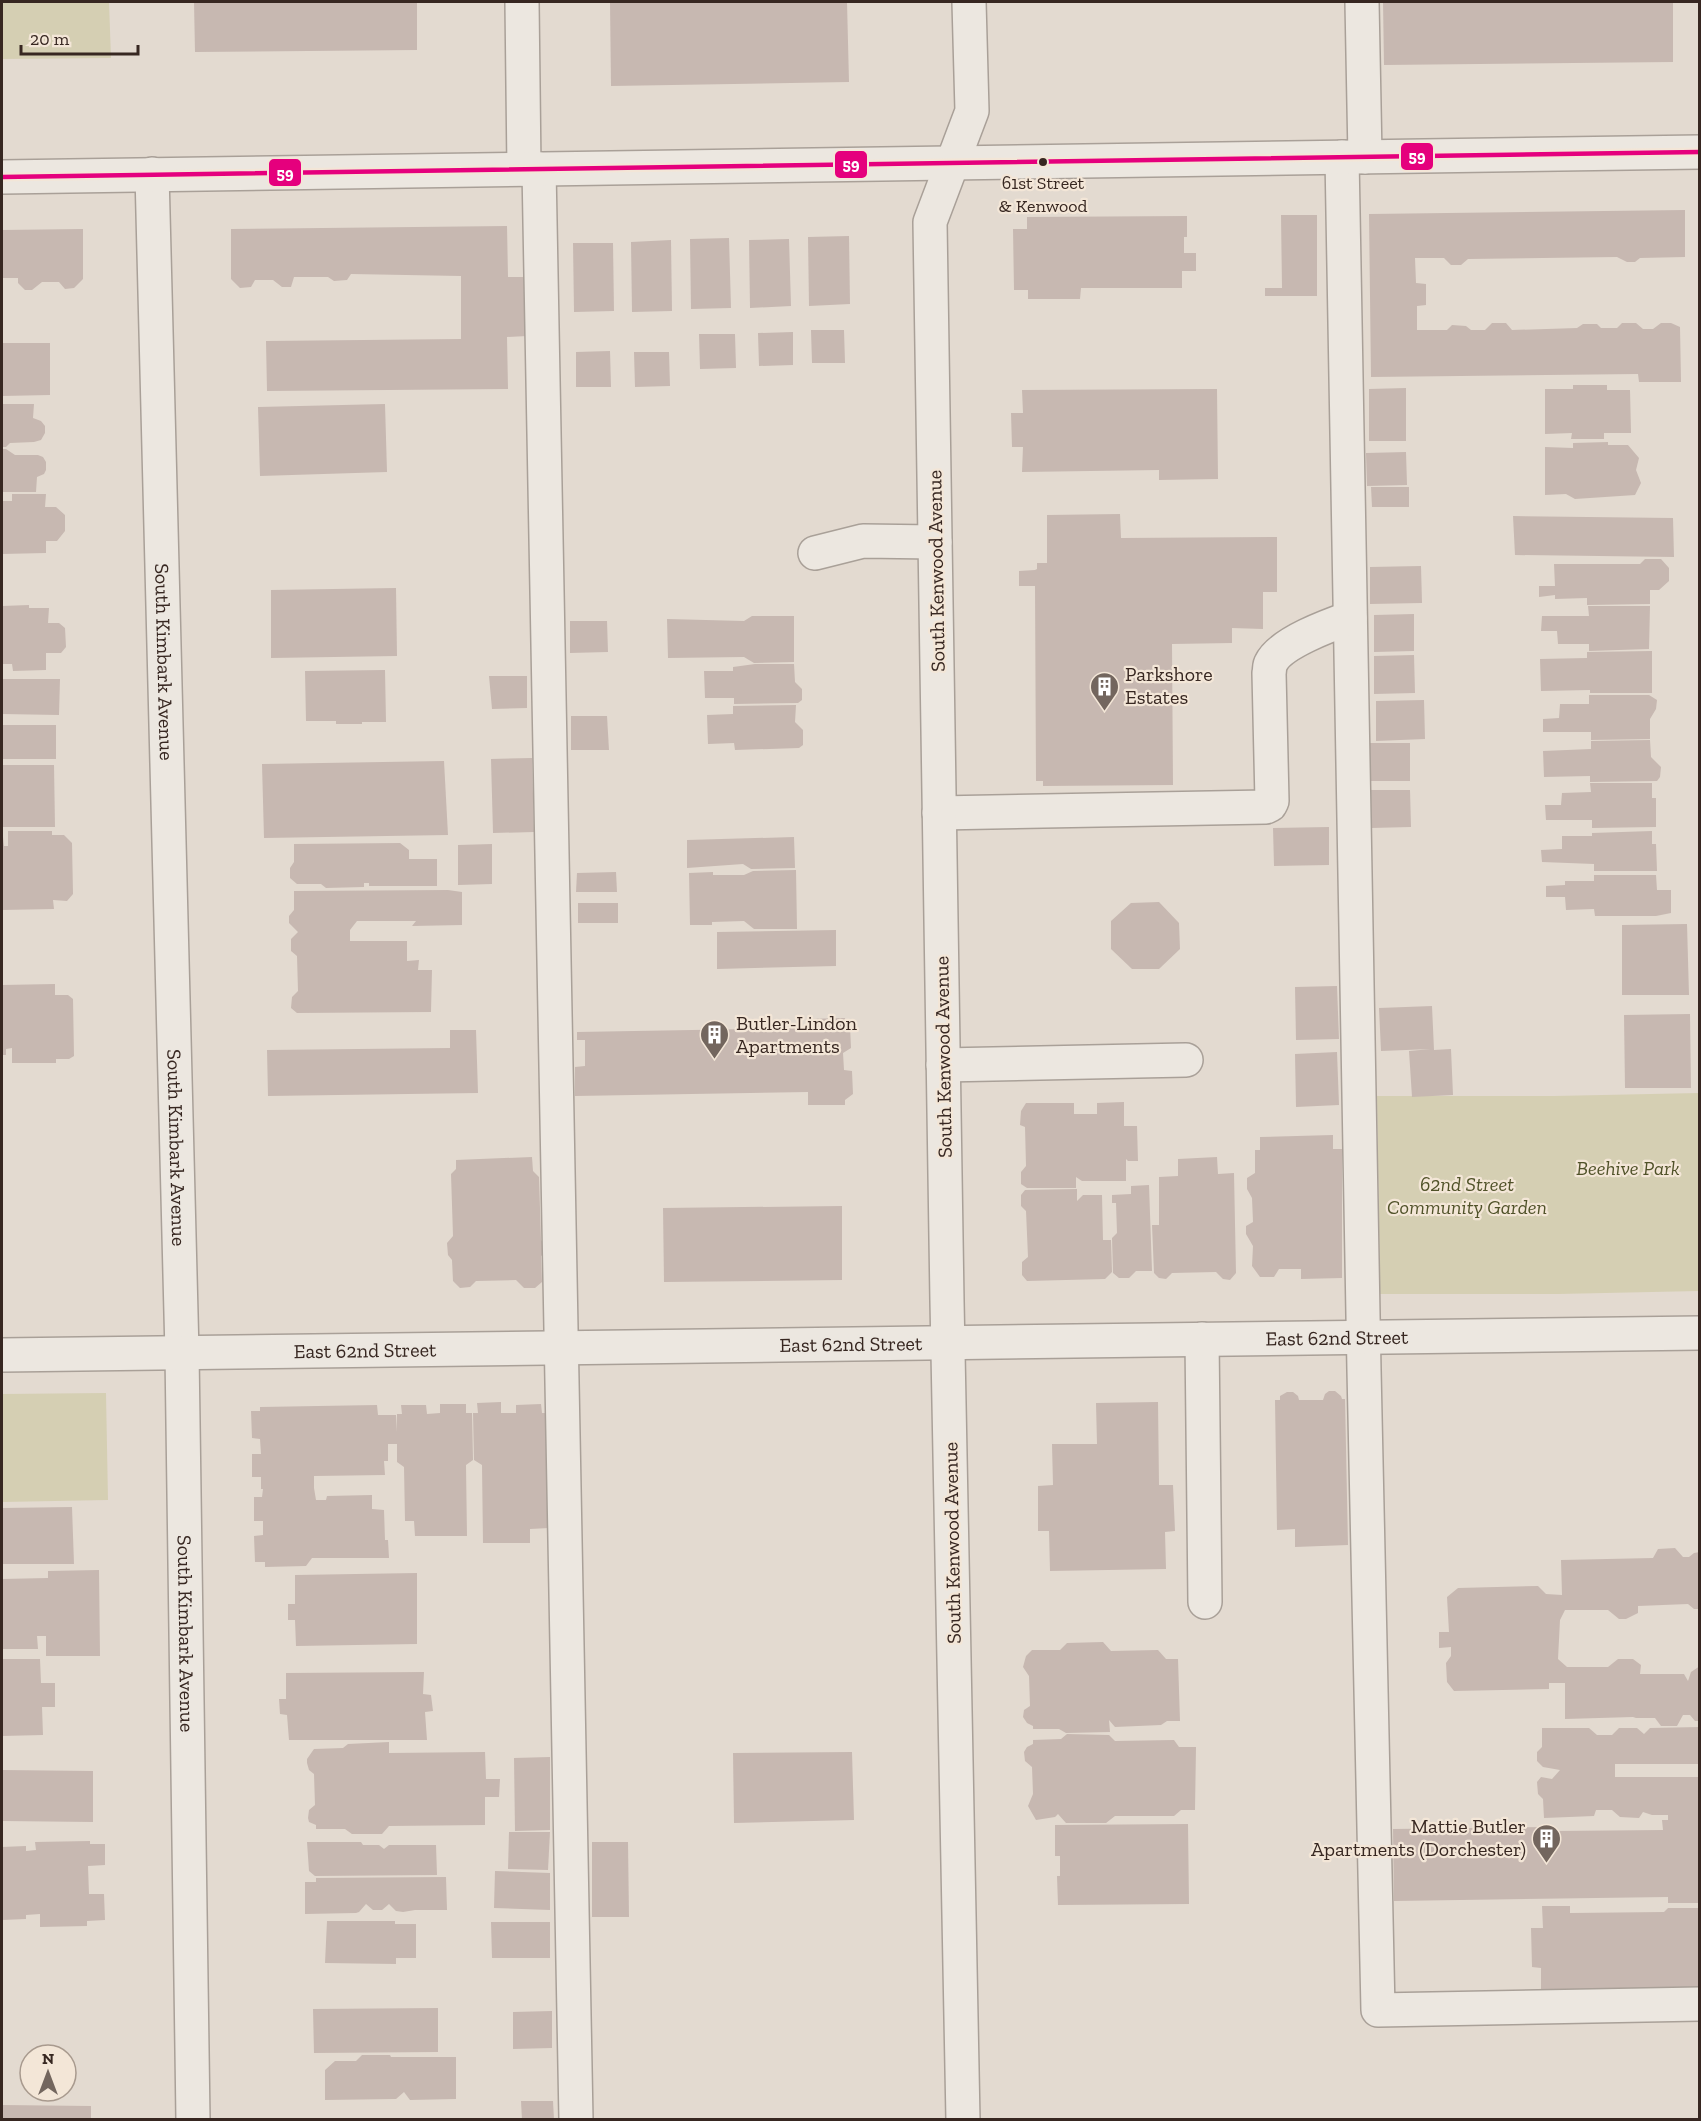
<svg xmlns="http://www.w3.org/2000/svg" width="1701" height="2121" font-family="'Zilla Slab',serif">
  <rect width="100%" height="100%" fill="#e3dad0"/>
  <g fill="#d5cfb3">
    <path d="M2,2H109L111,58L2,59Z"/>
    <path d="M1699,1093V1291L1558,1294H1380L1377,1096H1554Z"/>
    <path d="M106,1393L108,1500L2,1502V1394Z"/>
  </g>
  <g fill="#c7b8b1">
    <path d="M194,2H417V50L195,52Z"/>
    <path d="M610,2H847L849,82L611,86Z"/>
    <path d="M1383,2H1673V62L1384,65Z"/>
    <path d="M1685,210V257L1640,258L1635,262H1627L1617,257L1468,259L1461,265H1451L1444,258H1415L1416,283L1426,284V305L1417,306V330H1447L1452,325L1466,326L1471,330H1485L1492,323H1506L1512,330L1577,328L1583,324H1597L1601,328H1617L1622,323H1636L1643,329H1653L1661,323H1671L1680,327L1681,382H1639L1638,374L1371,377L1369,214Z"/>
    <path d="M1281,215H1317V296H1265V288H1282Z"/>
    <path d="M1187,216V237H1184V253H1196V271H1182V288H1081L1080,299H1028V290H1014L1013,229H1027V217Z"/>
    <path d="M507,226L508,277H526L527,336L507,337L508,389L267,391L266,341L461,339V276L351,274L347,280L334,281L328,277H294L291,287H282L273,280H255L251,287L240,288L231,279V229Z"/>
    <path d="M83,229V279L74,288L65,289L59,282H42L32,290H25L18,283V278H2V230Z"/>
    <path d="M849,236L850,304L809,306L808,237Z"/>
    <path d="M729,238L731,308L691,309L690,239Z"/>
    <path d="M789,239L791,306L750,308L749,240Z"/>
    <path d="M671,240L672,311L632,312L631,242Z"/>
    <path d="M573,243H613L614,311L574,312Z"/>
    <path d="M811,330H844L845,363H812Z"/>
    <path d="M793,332V365L759,366L758,333Z"/>
    <path d="M699,334H735L736,368L700,369Z"/>
    <path d="M2,343H50V395L2,396Z"/>
    <path d="M610,351L611,387H576V352Z"/>
    <path d="M634,352H669L670,386L635,387Z"/>
    <path d="M1573,385H1607V390H1630L1631,433H1604V439H1571L1572,433L1545,434V389H1573Z"/>
    <path d="M1406,388V441H1369V389Z"/>
    <path d="M1217,389L1218,479L1159,480V470L1022,472L1023,447H1012L1011,413H1023L1022,390Z"/>
    <path d="M2,404H34L33,418L41,421L45,426V433L41,440L34,442L10,443L6,447H2Z"/>
    <path d="M385,404L387,472L260,476L258,407Z"/>
    <path d="M1608,442V445H1628L1639,458L1636,470L1641,483L1635,495L1575,499L1566,494L1545,495V447L1573,448V443Z"/>
    <path d="M2,449H6L15,455H38L43,457L46,462V470L44,474L37,477L36,492H2Z"/>
    <path d="M1406,452L1407,485L1367,486L1366,453Z"/>
    <path d="M1371,487H1409V507H1372Z"/>
    <path d="M12,494H46L45,507H56L65,515V531L57,541H46V553L2,554V501H12Z"/>
    <path d="M1120,514L1121,538L1277,537V592H1263V629L1232,628V643L1172,644L1173,785L1043,786V781H1036L1035,586H1019V571L1035,570L1037,569V563H1047V515Z"/>
    <path d="M1513,516L1673,518L1674,557L1515,555Z"/>
    <path d="M1645,559H1661L1669,568V581L1659,590H1650V604L1587,605V598L1555,599V595L1539,597V586H1555L1554,564H1640Z"/>
    <path d="M1421,566L1422,603L1370,604V567Z"/>
    <path d="M396,588L397,656L271,658V590Z"/>
    <path d="M29,605V608H49L48,623H59L65,628L66,647L61,653H46V670L13,671L12,664H2V606Z"/>
    <path d="M1588,606H1650L1649,649L1589,651V644H1558L1557,631H1541L1542,616H1589Z"/>
    <path d="M1414,614V651L1374,652V615Z"/>
    <path d="M752,616H794V662L754,663L744,657L668,658L667,619L744,621Z"/>
    <path d="M570,621H607L608,652L570,653Z"/>
    <path d="M1652,651V693H1590V690L1541,691L1540,659L1587,658V652Z"/>
    <path d="M1414,655L1415,693L1374,694V656Z"/>
    <path d="M755,664H794L795,682L802,689V700L798,703L734,704V698H705L704,671H733V667Z"/>
    <path d="M385,670L386,722H362V724H336V721H306L305,671Z"/>
    <path d="M489,676H527V708L492,709Z"/>
    <path d="M2,679H60L59,715L2,714Z"/>
    <path d="M1589,695H1649L1657,700L1656,709L1650,719V739L1591,740V732H1543V719L1559,718L1560,704H1589Z"/>
    <path d="M1424,700L1425,739L1376,741V701Z"/>
    <path d="M796,705L795,722L803,730V745L799,748L735,750L734,743L708,744L707,715L733,714V706Z"/>
    <path d="M571,716H607L609,750H571Z"/>
    <rect x="2" y="725" width="54" height="34"/>
    <path d="M1650,740L1651,757L1661,767L1660,777L1657,781L1590,782V776L1544,777L1543,751L1591,749V741Z"/>
    <path d="M1369,743H1410V781H1370Z"/>
    <path d="M532,758L534,832L493,833L491,759Z"/>
    <path d="M444,761L448,835L264,838L262,764Z"/>
    <path d="M2,765H54L55,827H2Z"/>
    <path d="M1590,783H1652V798H1656V827L1592,828V820H1546L1545,805H1561L1562,793L1591,792Z"/>
    <path d="M1370,790H1410L1411,827L1371,828Z"/>
    <path d="M1329,827V865L1274,866L1273,828Z"/>
    <path d="M8,831H52V835H64L72,843L73,894L67,901L53,900L54,909L2,910V837H3L4,846H8Z"/>
    <path d="M1652,831V844H1656L1657,871H1594V864L1542,862L1541,850L1562,849V836H1592V833Z"/>
    <path d="M794,837L795,868L751,869L743,864L687,868V840Z"/>
    <path d="M400,843L409,850V859H437V886H369V883H364V887L326,888L321,884H297L290,878V868L294,862V844Z"/>
    <path d="M492,844V884L458,885V845Z"/>
    <path d="M796,870L797,929H754L744,921L712,922V925H690L689,873L713,872V875H744L753,871Z"/>
    <path d="M616,872L617,892H576L577,873Z"/>
    <path d="M1594,875H1656L1657,890H1671V913L1656,916H1595L1594,909L1566,910L1565,897H1546V886L1565,885V881H1594Z"/>
    <path d="M448,890L462,892V925L412,926L416,921H357L350,930V941H407V961L419,960L418,970H432L431,1012L297,1013L291,1008L292,997L298,991L297,956L291,951V939L298,932L289,923V916L294,910V891Z"/>
    <path d="M1159,902L1179,923L1180,949L1159,969H1132L1111,949V921L1131,903Z"/>
    <rect x="578" y="903" width="40" height="20"/>
    <path d="M1687,924L1689,995H1622V925Z"/>
    <path d="M836,930V966L717,969V932Z"/>
    <path d="M55,984V995H68L73,999L74,1056L69,1059H56V1063H12V1048L6,1049V1055H2V985Z"/>
    <path d="M1337,986L1339,1039L1296,1040L1295,987Z"/>
    <path d="M1432,1006L1434,1050L1451,1049L1453,1095L1412,1097L1409,1051L1431,1049L1381,1051L1379,1008Z"/>
    <path d="M1690,1014L1691,1088H1625L1624,1015Z"/>
    <path d="M845,1018L844,1026H850L851,1048L843,1053L844,1070L852,1071L853,1094L845,1100V1105H808V1092L575,1096V1067L585,1066V1040H577V1032L806,1028V1019Z"/>
    <path d="M450,1030H476L478,1093L268,1096L267,1050L450,1048Z"/>
    <path d="M1337,1052L1339,1105L1296,1107L1295,1054Z"/>
    <path d="M1124,1102V1126H1137L1138,1161H1128L1126,1159V1181H1082L1076,1177V1188H1027L1021,1184V1172L1026,1166L1025,1127L1020,1125L1021,1111L1026,1103H1074V1114H1097V1103Z"/>
    <path d="M1333,1135V1149H1342V1278L1301,1279V1269H1279L1274,1277H1260L1252,1266L1253,1246L1246,1234V1226L1253,1222L1252,1198L1247,1189V1178L1255,1173V1150H1260V1137Z"/>
    <path d="M532,1157L533,1171L539,1177L541,1240L543,1242L544,1254L541,1256L542,1282L535,1288H524L516,1280L476,1281L470,1287L460,1288L453,1281L452,1260L448,1255L447,1243L453,1236L451,1174L456,1169V1160Z"/>
    <path d="M1217,1157L1218,1174L1234,1173L1236,1273L1230,1280L1223,1279L1216,1272L1172,1273L1166,1279L1159,1278L1154,1273L1152,1225H1159V1177L1178,1176V1159Z"/>
    <path d="M1149,1185L1152,1271H1136L1129,1278H1119L1113,1273L1112,1238L1117,1233L1116,1203H1112V1195L1131,1194V1186Z"/>
    <path d="M1077,1189V1201L1083,1195H1102L1103,1240H1111L1112,1272L1105,1279L1027,1281L1022,1275V1262L1028,1257L1026,1211L1021,1206V1195L1025,1190Z"/>
    <path d="M842,1206V1280L664,1282L663,1208Z"/>
    <path d="M1329,1391H1335L1341,1396L1342,1399H1345L1348,1545L1295,1547V1529L1277,1530L1275,1400H1280V1396L1287,1392H1293L1298,1396L1299,1400H1323L1325,1394Z"/>
    <path d="M501,1402V1413H516V1405L541,1404L542,1413H546L549,1528L530,1529V1543H483L482,1465L474,1460L473,1413H478L477,1403Z"/>
    <path d="M1158,1402L1159,1485H1173L1175,1531L1165,1532L1166,1569L1050,1571L1049,1531H1038V1486L1053,1485L1052,1444H1097L1096,1403Z"/>
    <path d="M440,1404H466V1413H472L473,1460L466,1465L467,1536H415L414,1521H405L404,1467L397,1462V1444H388V1461H384L385,1475L314,1476V1488L316,1500H326L327,1496L372,1495V1509L384,1510L385,1540H388L389,1558H312L306,1566L265,1567V1562H255L254,1536L263,1535V1521H254V1497H262L263,1489H261V1477H252V1454H261L260,1439L252,1438L251,1411H260V1407L377,1405L378,1415H396L397,1432V1414H402L401,1405H426L427,1414L440,1413Z"/>
    <path d="M72,1507L74,1564H2V1508Z"/>
    <path d="M1675,1548L1683,1557H1689L1694,1553L1700,1552V1609H1694L1688,1604L1638,1606V1613L1626,1619H1619L1608,1610H1565L1560,1620L1558,1659L1567,1667H1608L1618,1659H1633L1641,1665L1640,1674H1684L1688,1681L1691,1672L1700,1666V1721H1695L1690,1715H1683L1677,1726H1661L1655,1718H1636L1633,1717L1565,1719V1683H1549V1689L1454,1691L1447,1682L1446,1663L1451,1656V1647L1439,1648V1632H1449L1447,1597L1458,1588L1538,1586L1546,1594L1562,1595L1561,1560L1653,1558L1658,1549Z"/>
    <path d="M99,1570L100,1656H46V1636H37L38,1649H2V1579L48,1578V1571Z"/>
    <path d="M417,1573V1644L296,1646L295,1620H288V1604H295V1575Z"/>
    <path d="M1103,1642L1111,1651L1158,1650L1166,1659H1178L1180,1721H1167L1161,1725L1115,1727L1109,1720L1110,1732L1066,1733L1059,1729H1033V1726L1027,1723L1023,1717L1024,1710L1030,1706L1029,1676L1023,1667L1026,1656L1032,1650H1060L1067,1643Z"/>
    <path d="M2,1659H40L41,1683H55V1707H42L43,1735L2,1736Z"/>
    <path d="M424,1672L423,1694L431,1695L433,1711L425,1712L427,1740H289L287,1715L280,1714L279,1699H286V1673Z"/>
    <path d="M1700,1727V1764H1615V1777H1700V1903H1668V1897L1394,1901L1393,1829L1553,1827V1831L1663,1830L1662,1820H1668V1815H1652L1643,1812L1639,1818L1620,1817L1612,1810H1596L1594,1816L1544,1818L1543,1799L1538,1794L1537,1782L1541,1777L1552,1779L1560,1770L1543,1767L1537,1761V1752L1542,1747V1728H1589L1597,1735H1612L1619,1728H1637L1644,1734L1650,1728Z"/>
    <path d="M1067,1734L1109,1735L1115,1741L1174,1740L1179,1747H1196L1195,1810H1181L1174,1816H1115L1106,1823H1066L1058,1814L1055,1817L1036,1820L1028,1806L1033,1794L1032,1767L1025,1761L1024,1752L1027,1747L1033,1744V1740L1061,1739Z"/>
    <path d="M389,1742V1753L485,1752L486,1779H500L499,1797H485V1825L389,1826L382,1834H352L345,1829H316V1825L309,1822L308,1818L309,1810L315,1805L314,1774L309,1770L307,1763V1759L314,1749L343,1748L348,1744Z"/>
    <path d="M852,1752L854,1820L734,1823L733,1753Z"/>
    <path d="M550,1757V1830L515,1831L514,1758Z"/>
    <path d="M2,1770L93,1771V1822L2,1821Z"/>
    <path d="M1188,1824L1189,1904L1058,1905L1057,1876H1060V1856H1055V1825Z"/>
    <path d="M509,1832H550L548,1870L508,1869Z"/>
    <path d="M90,1841V1844H105V1865L88,1866L89,1894H104L105,1920L87,1921V1926L40,1927V1914L26,1915V1919L2,1920V1847L26,1846V1851L36,1850L35,1842Z"/>
    <path d="M307,1842H361L363,1845H379L384,1849L389,1845H436L437,1875L315,1876L309,1871Z"/>
    <path d="M592,1842H628L629,1917H592Z"/>
    <path d="M495,1871L550,1873V1910L494,1908Z"/>
    <path d="M446,1877L447,1910H415L403,1912L396,1911L389,1904L382,1910H373L366,1904L359,1912L356,1913L305,1914V1882H316V1878Z"/>
    <path d="M1542,1906H1570V1913L1664,1912L1668,1908H1700V1993L1672,1994L1668,1988L1568,1990L1541,1996V1968L1532,1967L1531,1928H1543Z"/>
    <path d="M327,1921H395V1924H416V1958H396V1964L325,1963Z"/>
    <path d="M491,1922H550V1958H492Z"/>
    <path d="M438,2008V2052L314,2053L313,2009Z"/>
    <path d="M552,2011V2048L513,2049V2012Z"/>
    <path d="M362,2055H390L391,2057H456V2099L410,2100L404,2092L396,2099L325,2100V2070L335,2061H356Z"/>
    <path d="M521,2101H553L554,2120H522Z"/>
    <path d="M2,2105L91,2106V2120H2Z"/>
  </g>
  <g fill="none" stroke-linecap="round" stroke-linejoin="round">
    <defs>
      <g id="minor">
        <path d="M522,2L524,169"/>
        <path d="M1362,2L1365,157"/>
        <path d="M1342,157L1364,1370L1378,2010L1700,2004"/>
        <path d="M539,169L576,2120"/>
        <path id="s1" d="M152,174L182,1353L193,2120"/>
        <path d="M2,177L1700,152"/>
        <path d="M815,553L863,541L935,542"/>
        <path d="M939,813L1266,807L1270,805L1272,801L1269,673C1270,669 1269,666 1271,663C1280,643 1330,625 1350,618"/>
        <path d="M943,1065L1186,1060"/>
        <path d="M1202,1339L1205,1602"/>
        <path id="s2" d="M2,1355L1700,1333"/>
        <path d="M963,2120L947,1301L930,222L972,111L969,2"/>
      </g>
    </defs>
    <use href="#minor" stroke="#a9a098" stroke-width="36"/>
    <use href="#minor" stroke="#ece7e0" stroke-width="33"/>
    <defs>
      <path id="bus-1" d="M2,177L1700,152"/>
    </defs>
    <use href="#bus-1" stroke="#f3e6d7" stroke-width="9"/>
    <use href="#bus-1" stroke="#e5007d" stroke-width="4.5"/>
  </g>
  <defs>
    <symbol id="building-pin" viewBox="-11 -11 22 30"><path d="M0 17L-7.5 6A9.5 9.5 0 1 1 7.5 6Z" fill="#73665e" stroke="#f3e6d7"/><path d="M-4-6H4V6H1V3H-1V6H-4ZM-2.5-4.3h1.7v1.8h-1.7ZM.8-4.3h1.7v1.8H.8ZM-2.5-1h1.7V.8h-1.7ZM.8-1h1.7V.8H.8Z" fill="#fff"/></symbol>
  </defs>
  <g fill-rule="evenodd">
    <use href="#building-pin" x="1088" y="670" width="33" height="45"/>
    <use href="#building-pin" x="698" y="1018" width="33" height="45"/>
    <use href="#building-pin" x="1530" y="1822" width="33" height="45"/>
  </g>
  <circle fill="#372721" stroke="#f3e6d7" stroke-width="2" cx="1043" cy="162" r="5"/>
  <g text-anchor="middle" stroke-width="4.5" stroke-linejoin="round" paint-order="stroke">
    <g font-size="18" fill="#372721" stroke="#f3e6d7">
      <text x="1043" y="189">61st Street<tspan x="1043" dy="23">&amp; Kenwood</tspan></text>
    </g>
    <g font-size="20" fill="#372721" stroke="#f3e6d7">
      <text transform="translate(936 571) rotate(-91)" y="7">South Kenwood Avenue</text>
      <text dy="7" stroke="none"><textPath href="#s1" startOffset="488">South Kimbark Avenue</textPath></text>
      <text transform="translate(943 1057) rotate(-91)" y="7">South Kenwood Avenue</text>
      <text dy="7" stroke="none"><textPath href="#s1" startOffset="974">South Kimbark Avenue</textPath></text>
      <text dy="7" stroke="none"><textPath href="#s2" startOffset="1335">East 62nd Street</textPath></text>
      <text dy="7" stroke="none"><textPath href="#s2" startOffset="849">East 62nd Street</textPath></text>
      <text dy="7" stroke="none"><textPath href="#s2" startOffset="363">East 62nd Street</textPath></text>
      <text transform="translate(952 1543) rotate(-91)" y="7">South Kenwood Avenue</text>
      <text dy="7" stroke="none"><textPath href="#s1" startOffset="1460">South Kimbark Avenue</textPath></text>
    </g>
    <g font-size="20" fill="#372721" stroke="#f3e6d7" text-anchor="start">
      <text x="1125" y="681">Parkshore<tspan x="1125" dy="23">Estates</tspan></text>
      <text x="736" y="1030">Butler-Lindon<tspan x="736" dy="23">Apartments</tspan></text>
      <text x="1526" y="1833" text-anchor="end">Mattie Butler<tspan x="1526" dy="23">Apartments (Dorchester)</tspan></text>
    </g>
    <g font-size="20" font-style="italic" fill="#505229" stroke="#f3e6d7">
      <text x="1628" y="1175">Beehive Park</text>
      <text x="1467" y="1191">62nd Street<tspan x="1467" dy="23">Community Garden</tspan></text>
    </g>
  </g>
  <g stroke="#f3e6d7" stroke-width="2">
    <rect x="1400" y="142" width="34" height="29" rx="6" fill="#e5007d"/>
    <rect x="834" y="150" width="34" height="29" rx="6" fill="#e5007d"/>
    <rect x="268" y="158" width="34" height="29" rx="6" fill="#e5007d"/>
  </g>
  <g font-size="16" text-anchor="middle" font-weight="bold" fill="#fff">
    <text x="1417" y="162">59</text>
    <text x="851" y="170">59</text>
    <text x="285" y="179">59</text>
  </g>
  <rect width="1701" height="2121" fill="none" stroke="#372721" stroke-width="6"/>
  <g transform="translate(48 2073)"><circle r="28" fill="#f3e6d7" stroke="#a89a8e" stroke-width="1.5"/>
  <path d="M0-4.5L10 22L0 15L-10 22Z" fill="#73665e"/>
  <text y="-9" font-size="16" font-weight="bold" text-anchor="middle" fill="#372721">N</text>
  </g>
  <path d="M21 45v9h117v-9" fill="none" stroke="#372721" stroke-width="3"/>
  <text x="30" y="45" font-size="18" fill="#372721" stroke="#f3e6d7" stroke-width="4.5" paint-order="stroke">20 m</text>
</svg>
